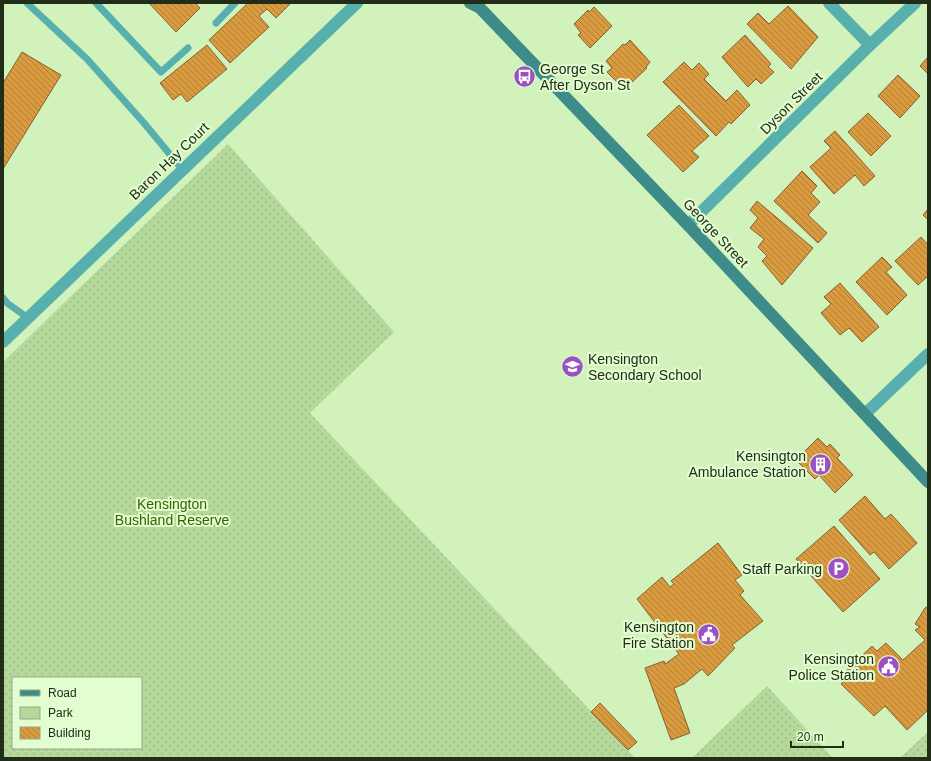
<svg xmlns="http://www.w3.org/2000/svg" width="931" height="761" font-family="Helvetica,sans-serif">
  <defs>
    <pattern id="green-dots" width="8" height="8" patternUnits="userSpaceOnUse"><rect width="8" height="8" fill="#b4d99b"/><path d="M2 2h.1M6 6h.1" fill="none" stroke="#9abb85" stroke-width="1.8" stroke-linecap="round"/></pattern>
    <pattern id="building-back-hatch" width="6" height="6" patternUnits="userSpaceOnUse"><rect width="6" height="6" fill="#da9b40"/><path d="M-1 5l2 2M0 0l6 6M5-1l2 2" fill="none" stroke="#b07f35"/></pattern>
  </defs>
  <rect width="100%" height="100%" fill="#d1f2ba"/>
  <g fill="url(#green-dots)" fill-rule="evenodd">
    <path d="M228,144L394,332L310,413L635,758H3V362ZM13,678H141V748H13Z"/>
    <path d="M767,686L833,758H692Z"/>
    <path d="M928,732V758H900Z"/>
  </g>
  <g fill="url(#building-back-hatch)" stroke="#85612f">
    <path d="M149,3H195L200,8L176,32Z"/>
    <path d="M248,3H291L276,18L267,9L259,16L269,27L230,63L209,40Z"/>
    <path d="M788,6L818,37L791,69L747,24L758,13L769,24Z"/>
    <path d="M594,7L612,26L590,48L578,35L581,33L574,24L588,10L589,12Z"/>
    <path d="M745,35L771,64L768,67L774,72L761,84L756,79L748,87L722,57Z"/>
    <path d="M630,40L650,62L646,67L647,68L629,85L622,78L618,83L607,72L612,68L606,61L623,44L625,45Z"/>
    <path d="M207,45L227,69L187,102L181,94L173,100L160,83Z"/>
    <path d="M22,52L61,75L3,169V83Z"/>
    <path d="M928,57V74L920,66Z"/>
    <path d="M684,62L692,70L699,63L709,74L704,79L726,101L737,90L750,105L731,124L729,122L716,136L663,82Z"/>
    <path d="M898,75L920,96L900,118L878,96Z"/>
    <path d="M679,105L709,136L692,151L699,157L683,172L647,135Z"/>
    <path d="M868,113L891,136L871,156L848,132Z"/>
    <path d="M835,131L875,176L864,186L855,175L834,194L810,167L831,148L824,141Z"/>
    <path d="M802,171L817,186L811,193L820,202L808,215L827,233L818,243L774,201Z"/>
    <path d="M757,201L813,248L782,285L762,261L767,256L758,247L764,239L750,228L758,218L750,210Z"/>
    <path d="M928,209V220L923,215Z"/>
    <path d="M921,237L928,245V276L918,285L895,261Z"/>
    <path d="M882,257L892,267L886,272L907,295L887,315L856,282Z"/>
    <path d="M840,283L879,327L862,342L849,328L840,335L821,313L831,304L824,297Z"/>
    <path d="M818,438L827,447L830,444L840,455L837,458L853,475L835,493L819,475L815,479L796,460Z"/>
    <path d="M865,496L885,519L891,514L917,543L889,569L874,552L870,555L839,520Z"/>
    <path d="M834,526L880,579L843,612L796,559Z"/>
    <path d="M718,543L742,575L735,580L744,591L740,595L763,621L732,645L735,648L708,676L702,669L684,684L674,688L690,733L671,740L645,668L664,661L665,664L679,654L637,599L662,577L670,587L674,584L671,581Z"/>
    <path d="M928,606V710L907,730L885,706L874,716L841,684L848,678L844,673L872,646L877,651L886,643L903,660L925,640L915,630L920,627L915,624L925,608Z"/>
    <path d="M600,703L637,742L628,750L591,712Z"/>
  </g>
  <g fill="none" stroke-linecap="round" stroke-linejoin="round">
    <g stroke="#58b0ae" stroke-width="7">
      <path d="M27,3L87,59L144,123L182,169"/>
      <path d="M96,3L161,72L188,48"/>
      <path d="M216,23L235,3"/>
      <path d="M3,298L7,303L28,318"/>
    </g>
    <g stroke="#58b0ae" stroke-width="12">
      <path d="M829,3L870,45"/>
      <path d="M688,225L870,45L915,3"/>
      <path d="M3,342L357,3"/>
      <path d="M865,414L928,354"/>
    </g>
    <path stroke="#3d8c8a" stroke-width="12" d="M470,3L480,8L688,225L928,482"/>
  </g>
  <defs>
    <symbol id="bus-disc" viewBox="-11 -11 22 22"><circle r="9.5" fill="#9c50c2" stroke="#e2fdd0"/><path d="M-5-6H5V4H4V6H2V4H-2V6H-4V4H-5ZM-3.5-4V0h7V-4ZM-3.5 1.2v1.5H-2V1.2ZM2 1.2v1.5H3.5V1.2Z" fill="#fff"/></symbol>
    <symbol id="school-disc" viewBox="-11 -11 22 22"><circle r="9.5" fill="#9c50c2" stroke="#e2fdd0"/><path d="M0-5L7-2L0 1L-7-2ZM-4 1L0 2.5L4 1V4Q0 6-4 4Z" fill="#fff"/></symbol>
    <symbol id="building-disc" viewBox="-11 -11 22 22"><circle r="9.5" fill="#9c50c2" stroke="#e2fdd0"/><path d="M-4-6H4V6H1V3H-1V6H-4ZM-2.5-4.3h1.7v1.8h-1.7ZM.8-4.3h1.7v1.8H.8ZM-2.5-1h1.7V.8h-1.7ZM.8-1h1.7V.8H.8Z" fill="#fff"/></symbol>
    <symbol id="parking-disc" viewBox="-11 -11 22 22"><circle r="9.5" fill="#9c50c2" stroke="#e2fdd0"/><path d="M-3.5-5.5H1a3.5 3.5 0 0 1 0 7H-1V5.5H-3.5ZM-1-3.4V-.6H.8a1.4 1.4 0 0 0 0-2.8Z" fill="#fff"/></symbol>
    <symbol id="civic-disc" viewBox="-11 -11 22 22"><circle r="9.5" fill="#9c50c2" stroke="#e2fdd0"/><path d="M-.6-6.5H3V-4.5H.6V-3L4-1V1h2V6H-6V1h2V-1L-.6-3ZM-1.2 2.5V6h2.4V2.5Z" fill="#fff"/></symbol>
  </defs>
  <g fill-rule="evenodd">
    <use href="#bus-disc" x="512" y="64" width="25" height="25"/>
    <use href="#school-disc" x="560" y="354" width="25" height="25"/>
    <use href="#building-disc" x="808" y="452" width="25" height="25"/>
    <use href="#parking-disc" x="826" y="556" width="25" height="25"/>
    <use href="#civic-disc" x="696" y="622" width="25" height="25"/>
    <use href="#civic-disc" x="876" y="654" width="25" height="25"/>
  </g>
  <g text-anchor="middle" stroke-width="4" stroke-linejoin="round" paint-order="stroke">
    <g font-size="14" fill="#212d18" stroke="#e2fdd0" text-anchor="end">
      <text x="540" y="74" text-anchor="start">George St<tspan x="540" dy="16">After Dyson St</tspan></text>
      <text x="588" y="364" text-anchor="start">Kensington<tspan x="588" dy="16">Secondary School</tspan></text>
      <text x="806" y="461">Kensington<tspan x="806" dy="16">Ambulance Station</tspan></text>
      <text x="822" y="574">Staff Parking</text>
      <text x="694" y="632">Kensington<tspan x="694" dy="16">Fire Station</tspan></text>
      <text x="874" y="664">Kensington<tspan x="874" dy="16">Police Station</tspan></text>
    </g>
    <g font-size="14" fill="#212d18" stroke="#e2fdd0">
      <text transform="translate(791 103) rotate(-45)" y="5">Dyson Street</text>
      <text transform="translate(169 161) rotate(-44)" y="5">Baron Hay Court</text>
      <text transform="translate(716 233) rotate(47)" y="5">George Street</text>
    </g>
    <g font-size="14" fill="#376300" stroke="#e2fdd0">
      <text x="172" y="509">Kensington<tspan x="172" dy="16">Bushland Reserve</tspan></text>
    </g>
  </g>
  <rect width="931" height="761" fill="none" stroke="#212d18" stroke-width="8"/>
  <rect x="12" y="677" width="130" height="72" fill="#e2fdd0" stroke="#95aa86"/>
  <rect x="20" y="690" width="20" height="6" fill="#3d8c8a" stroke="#95aa86"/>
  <text x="48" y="697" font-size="12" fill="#212d18">Road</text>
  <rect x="20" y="707" width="20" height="12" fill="#b4d99b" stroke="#95aa86"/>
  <text x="48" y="717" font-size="12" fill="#212d18">Park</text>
  <rect x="20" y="727" width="20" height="12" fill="url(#building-back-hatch)" stroke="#95aa86"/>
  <text x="48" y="737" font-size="12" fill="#212d18">Building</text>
  <path d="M791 741v6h52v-6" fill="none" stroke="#212d18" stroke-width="2"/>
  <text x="797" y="741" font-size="12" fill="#212d18" stroke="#e2fdd0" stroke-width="3" paint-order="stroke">20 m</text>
</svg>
